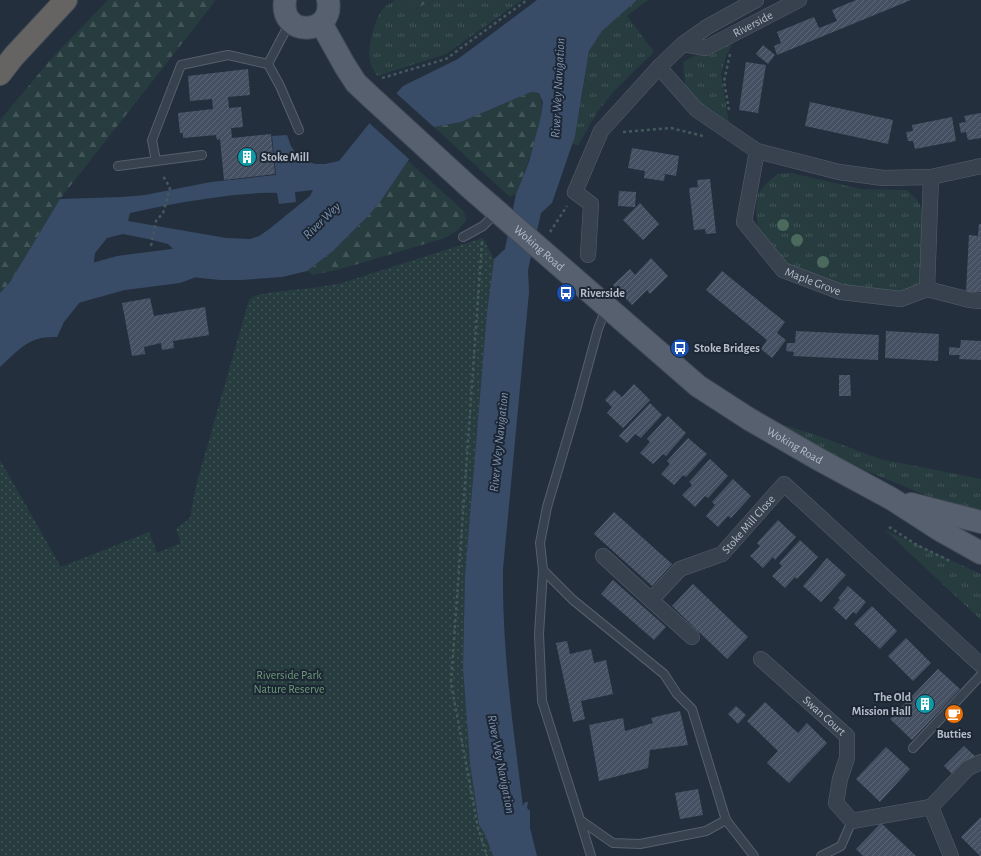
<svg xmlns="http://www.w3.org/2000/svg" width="981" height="856" font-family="'Alegreya Sans',sans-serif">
  <defs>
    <pattern id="grass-tufts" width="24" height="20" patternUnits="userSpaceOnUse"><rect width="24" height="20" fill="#263c3f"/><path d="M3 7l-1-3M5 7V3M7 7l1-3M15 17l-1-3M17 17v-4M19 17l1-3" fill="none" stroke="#435659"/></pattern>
    <pattern id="forest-firs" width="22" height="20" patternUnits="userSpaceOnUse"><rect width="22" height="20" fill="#263c3f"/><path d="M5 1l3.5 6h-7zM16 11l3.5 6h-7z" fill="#435659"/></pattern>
    <pattern id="park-dots" width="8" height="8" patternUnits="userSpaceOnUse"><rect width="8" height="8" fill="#263c3f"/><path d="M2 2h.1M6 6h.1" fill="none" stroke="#435659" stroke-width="1.8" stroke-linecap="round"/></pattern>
    <pattern id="building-hatch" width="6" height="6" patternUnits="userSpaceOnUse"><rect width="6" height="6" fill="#455162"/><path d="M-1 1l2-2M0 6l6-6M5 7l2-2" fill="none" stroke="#5d6877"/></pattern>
  </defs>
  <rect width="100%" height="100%" fill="#242f3e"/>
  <g fill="url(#grass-tufts)">
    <path d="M395,0H407L413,10L433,0H522L446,54L377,76C375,72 372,68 371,65C366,51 374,21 382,10C385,6 391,3 395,0Z"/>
    <path d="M637,0H648L627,16L654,52L615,90L598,111L578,145L572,144L582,98L589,51L602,31Z"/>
    <path d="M733,43L726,56L721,75L729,123L693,98L685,83L683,62L692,57Z"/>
    <path d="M791,173L861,189L907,190L917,200L925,214L923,274L917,286L905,291L891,293L850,290L787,267L773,251L758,227L756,211L757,195L766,184L777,174Z"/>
    <path d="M777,423L819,436L880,459L981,479V512L930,497L845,462Z"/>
    <path d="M885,530L981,574V620Z"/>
  </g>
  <g fill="url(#forest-firs)">
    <path d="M108,0H216L60,199L10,282L0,293V120L52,58Z"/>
    <path d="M407,0H433L413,10Z"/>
    <path d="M531,92L539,93C550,110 524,174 516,194L510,197L434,127L461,122Z"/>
    <path d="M408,161L464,211L466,221L458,230L445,238L341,269L313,275L307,271C333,253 361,226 380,201C390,188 399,174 408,161Z"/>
  </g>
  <path fill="url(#park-dots)" d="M483,238L494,259L487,312L465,575L463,668L470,763L479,825C486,834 489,845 493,856H0V460L61,567L149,532L157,553L181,543L176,529L190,518L196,486L249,300L254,296L267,293L319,287L342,283Z"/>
  <path fill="#394c67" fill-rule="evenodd" d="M537,0H637L602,31L589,51L575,136L552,203L541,213L528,270L529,292L503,569C502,649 513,727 523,806L525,802H528L527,808L530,811V828L537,856H493C489,845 486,834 479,825L470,763L463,668L465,575L487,312L494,259L505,249L516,194L529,162L541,116L543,102L539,93L531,92L461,122L434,127L412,155L380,202L369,215L333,251L307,271L282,277L241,280H220L173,275L152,277L148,260L179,254L168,244L148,239L123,234L107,238L95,253L93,268L100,269L131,262L132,270L125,271L127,279L92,287L64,322L57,337C52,337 46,337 41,338C25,341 12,356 0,367V293L10,282L60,199L123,197L145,195L211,182L276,175L272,136L287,135L291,146L297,155L303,160L315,164H325L339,161L372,120L403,86L458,59ZM313,190L310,196L268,230L259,236L250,239L226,238L128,221L130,213C164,205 199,199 234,195C248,194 263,192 277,193L279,204L296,202L295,192Z"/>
  <path fill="#242f3e" d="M395,92L436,129L410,160L368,122Z"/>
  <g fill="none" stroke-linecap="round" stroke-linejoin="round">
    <path stroke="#394c67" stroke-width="35" d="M0,337L42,295L121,273L176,266L197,258"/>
  </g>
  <g fill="url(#building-hatch)">
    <path d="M856,0H911L777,55L774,46L781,43L777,32L814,17L819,28L837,21L832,10Z"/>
    <path d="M763,45L775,55L768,64L756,54Z"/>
    <path d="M746,62L766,65L758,113L739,110Z"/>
    <path d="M248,69L250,95L228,97L229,108L241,107L243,127L231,128L232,138L271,134L275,174L224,180L220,139L217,140L216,135L183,138V133H180L178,113L213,109L212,99L190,101L188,76Z"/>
    <path d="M810,102L893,120L888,144L805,126Z"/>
    <path d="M981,113V138L968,140L966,132L961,133L959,123L966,122L964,116Z"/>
    <path d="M952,117L956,141L915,149L913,141H908L906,132L913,131L912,125Z"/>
    <path d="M632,148L679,156L676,176L665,174L664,181L644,178L645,171L628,168Z"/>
    <path d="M710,179L716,233L706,234L705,229L694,230L689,188L698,187L697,180Z"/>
    <path d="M619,191L636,192L635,207L618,206Z"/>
    <path d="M640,203L659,224L643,240L623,220Z"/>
    <path d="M979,224H981V292H966L969,235L978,236Z"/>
    <path d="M651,258L668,276L650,294L647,290L632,305L613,285L630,269L635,275Z"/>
    <path d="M722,271L785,322L777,333L786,340L772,358L761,349L767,340L706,290Z"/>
    <path d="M150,298L154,316L205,307L209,335L173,341L174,348L162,350L161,343L144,347L145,354L132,356L122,303Z"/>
    <path d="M796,331L879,335L878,360L793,356L794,352L786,351L787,343H795Z"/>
    <path d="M886,331L939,334L938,361L885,358Z"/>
    <path d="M961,340L981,341V360L959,359L960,355H949V347L960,348Z"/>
    <path d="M839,375H850L851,396H839Z"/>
    <path d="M634,384L650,400L623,428L607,413L612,407L605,400L614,390L622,397Z"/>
    <path d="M650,403L662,415L641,438L635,434L627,443L619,436Z"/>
    <path d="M668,416L686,433L666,456L663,454L653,464L640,453L650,442L647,439Z"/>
    <path d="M688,438L707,454L686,477L683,475L674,485L661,474L670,464L667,461Z"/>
    <path d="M710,459L728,476L708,498L705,496L695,507L682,495L692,485L689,482Z"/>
    <path d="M733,479L751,496L731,518L728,516L718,527L706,516L715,505L712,502Z"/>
    <path d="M614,512L672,564L652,586L594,534Z"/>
    <path d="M778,520L796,537L775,560L773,557L763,568L750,556L760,546L757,543Z"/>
    <path d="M800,540L818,557L797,579L795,577L785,588L772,576L782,566L779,563Z"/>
    <path d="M827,558L846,575L821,602L803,586Z"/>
    <path d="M613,580L666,627L654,640L601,594Z"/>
    <path d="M693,584L748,637L727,659L672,606Z"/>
    <path d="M848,586L866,602L856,614L853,612L846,620L833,608L840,600L838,598Z"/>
    <path d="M872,606L897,631L880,649L854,624Z"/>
    <path d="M906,638L931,663L913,681L888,656Z"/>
    <path d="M567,641L570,654L591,649L594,663L606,660L613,694L581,701L585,719L573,722L556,643Z"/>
    <path d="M938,669L960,689L912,740L890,719Z"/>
    <path d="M765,702L798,733L807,723L827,743L789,783L767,763L778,751L747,721Z"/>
    <path d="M736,706L746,715L738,724L728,714Z"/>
    <path d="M680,711L688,745L650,750L648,768L599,781L589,725L623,718L625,731L653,723L651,718Z"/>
    <path d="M964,746L976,757L961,765L952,774L944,766Z"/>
    <path d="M886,747L910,769L880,802L856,779Z"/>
    <path d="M698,789L703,815L680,819L675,793Z"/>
    <path d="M981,817V856H980L961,837Z"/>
    <path d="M881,823L916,856H863L856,849Z"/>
  </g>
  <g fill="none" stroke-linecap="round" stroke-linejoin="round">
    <defs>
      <g id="service">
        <path d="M290,22L268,64L280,86L299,130"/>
        <path d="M156,161L152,140L181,65L228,55L268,64"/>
        <path d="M118,166L202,155"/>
        <path d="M463,237L483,226L497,212"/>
        <path d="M606,308L598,329L577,406L547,507L540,543L543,570L573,600L664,674L677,694L692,709L726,820L754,856"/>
        <path d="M543,570L539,634L542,701L580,820L613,843L640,844L706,831L726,820"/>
        <path d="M913,748L981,675"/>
        <path d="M580,820L591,856"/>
        <path d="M821,856L841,846L852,821"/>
      </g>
      <g id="minor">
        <path id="s1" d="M683,44L706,48L799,0"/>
        <path d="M659,67L697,110L757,151L839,172L883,178L931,177L981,166"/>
        <path id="s2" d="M757,151L744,222L783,270L841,292L901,299L927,289"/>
        <path d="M931,177L927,289L970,300L981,301"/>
        <path d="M588,255L591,204L575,192L601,131L659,67L683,44L707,27L756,0"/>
        <path d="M603,556L651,600"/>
        <path id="s3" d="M692,637L651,600L680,569L722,554L784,484L981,665"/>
        <path id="s4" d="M761,659L847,736V758L840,779L836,803L852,821L931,807"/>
        <path d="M951,856L931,807L968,768L981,762"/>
      </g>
      <g id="primary">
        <path d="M285,0C279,38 335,36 328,0"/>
        <path id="s5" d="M321,23L345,66L356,83L372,98L468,186L698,386L749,419L820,460L892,499L940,530L981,553"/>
        <path d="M911,504L981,522"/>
      </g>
      <path id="trunk" d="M0,74L14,56L66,0"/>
    </defs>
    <use href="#service" stroke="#565f6c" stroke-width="10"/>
    <use href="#minor" stroke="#565f6c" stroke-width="16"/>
    <use href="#primary" stroke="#414a57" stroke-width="24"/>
    <use href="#trunk" stroke="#434c59" stroke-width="24"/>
    <g stroke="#44595c" stroke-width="2.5" stroke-dasharray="3 3" stroke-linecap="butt">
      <path d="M382,78L446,59L527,0"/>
      <path d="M729,110L724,81L730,54"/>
      <path d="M623,132L671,128L703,136"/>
      <path d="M550,232L567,206"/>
      <path d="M482,242L451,683L478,828L487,856"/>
      <path d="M151,246L156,221L163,213L170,188L162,174"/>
      <path d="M889,527L917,545L950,561"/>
    </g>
    <use href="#service" stroke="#38414e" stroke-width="8"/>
    <use href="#minor" stroke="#38414e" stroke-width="15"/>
    <use href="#primary" stroke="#56606e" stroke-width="22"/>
    <use href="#trunk" stroke="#656462" stroke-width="22"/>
  </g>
  <g fill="#4b6a5d">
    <circle cx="783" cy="225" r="6"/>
    <circle cx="797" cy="240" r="6"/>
    <circle cx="823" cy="262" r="6"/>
  </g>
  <defs>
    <symbol id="building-disc" viewBox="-11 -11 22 22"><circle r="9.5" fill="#0f9aa8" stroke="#1d2633"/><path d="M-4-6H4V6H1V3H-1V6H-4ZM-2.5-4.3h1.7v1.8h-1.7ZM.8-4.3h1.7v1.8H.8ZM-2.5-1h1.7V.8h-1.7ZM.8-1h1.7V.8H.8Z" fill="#fff"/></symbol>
    <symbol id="bus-disc" viewBox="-11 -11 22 22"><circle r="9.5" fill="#1a4fb4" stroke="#1d2633"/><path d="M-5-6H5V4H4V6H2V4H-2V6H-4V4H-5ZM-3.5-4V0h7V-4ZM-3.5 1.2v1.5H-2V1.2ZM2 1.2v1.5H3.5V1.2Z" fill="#fff"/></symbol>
    <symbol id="cafe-disc" viewBox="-11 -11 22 22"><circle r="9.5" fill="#e8710a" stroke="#1d2633"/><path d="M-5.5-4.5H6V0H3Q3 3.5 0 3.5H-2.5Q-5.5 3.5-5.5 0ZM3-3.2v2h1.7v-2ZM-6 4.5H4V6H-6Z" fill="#fff"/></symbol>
  </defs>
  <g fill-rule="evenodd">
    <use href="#building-disc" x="236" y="146" width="22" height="22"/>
    <use href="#bus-disc" x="555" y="282" width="22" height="22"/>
    <use href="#bus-disc" x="669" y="337" width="22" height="22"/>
    <use href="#building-disc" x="914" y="693" width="22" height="22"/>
    <use href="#cafe-disc" x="943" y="703" width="22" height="22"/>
  </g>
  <g text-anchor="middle" stroke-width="4" stroke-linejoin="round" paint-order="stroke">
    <g font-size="12" fill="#b4bcc9" stroke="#1d2633">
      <text dy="4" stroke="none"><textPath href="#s1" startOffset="76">Riverside</textPath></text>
      <text dy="4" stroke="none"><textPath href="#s5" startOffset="316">Woking Road</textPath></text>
      <text dy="4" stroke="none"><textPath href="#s2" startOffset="166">Maple Grove</textPath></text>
      <text dy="4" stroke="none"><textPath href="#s5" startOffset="640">Woking Road</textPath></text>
      <text dy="4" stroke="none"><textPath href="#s3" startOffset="182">Stoke Mill Close</textPath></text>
      <text dy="4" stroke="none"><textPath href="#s4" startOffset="85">Swan Court</textPath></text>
    </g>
    <g font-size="12" font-weight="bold" fill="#b4bcc9" stroke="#1d2633" text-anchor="start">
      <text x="261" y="161">Stoke Mill</text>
      <text x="580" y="297">Riverside</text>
      <text x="694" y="352">Stoke Bridges</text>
      <text x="911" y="701" text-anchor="end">The Old<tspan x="911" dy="14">Mission Hall</tspan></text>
      <text x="954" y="738" text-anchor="middle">Butties</text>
    </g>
    <g font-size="12" fill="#6b9a76" stroke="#1d2633">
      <text x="289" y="679">Riverside Park<tspan x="289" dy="14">Nature Reserve</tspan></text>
    </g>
    <g font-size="13" font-style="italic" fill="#7c92b1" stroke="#1d2633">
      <text transform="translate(557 88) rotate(-87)" y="5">River Wey Navigation</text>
      <text transform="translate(321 220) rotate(-44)" y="5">River Wey</text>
      <text transform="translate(498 442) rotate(-84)" y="5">River Wey Navigation</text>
      <text transform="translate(502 764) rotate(79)" y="5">River Wey Navigation</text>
    </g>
  </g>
</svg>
